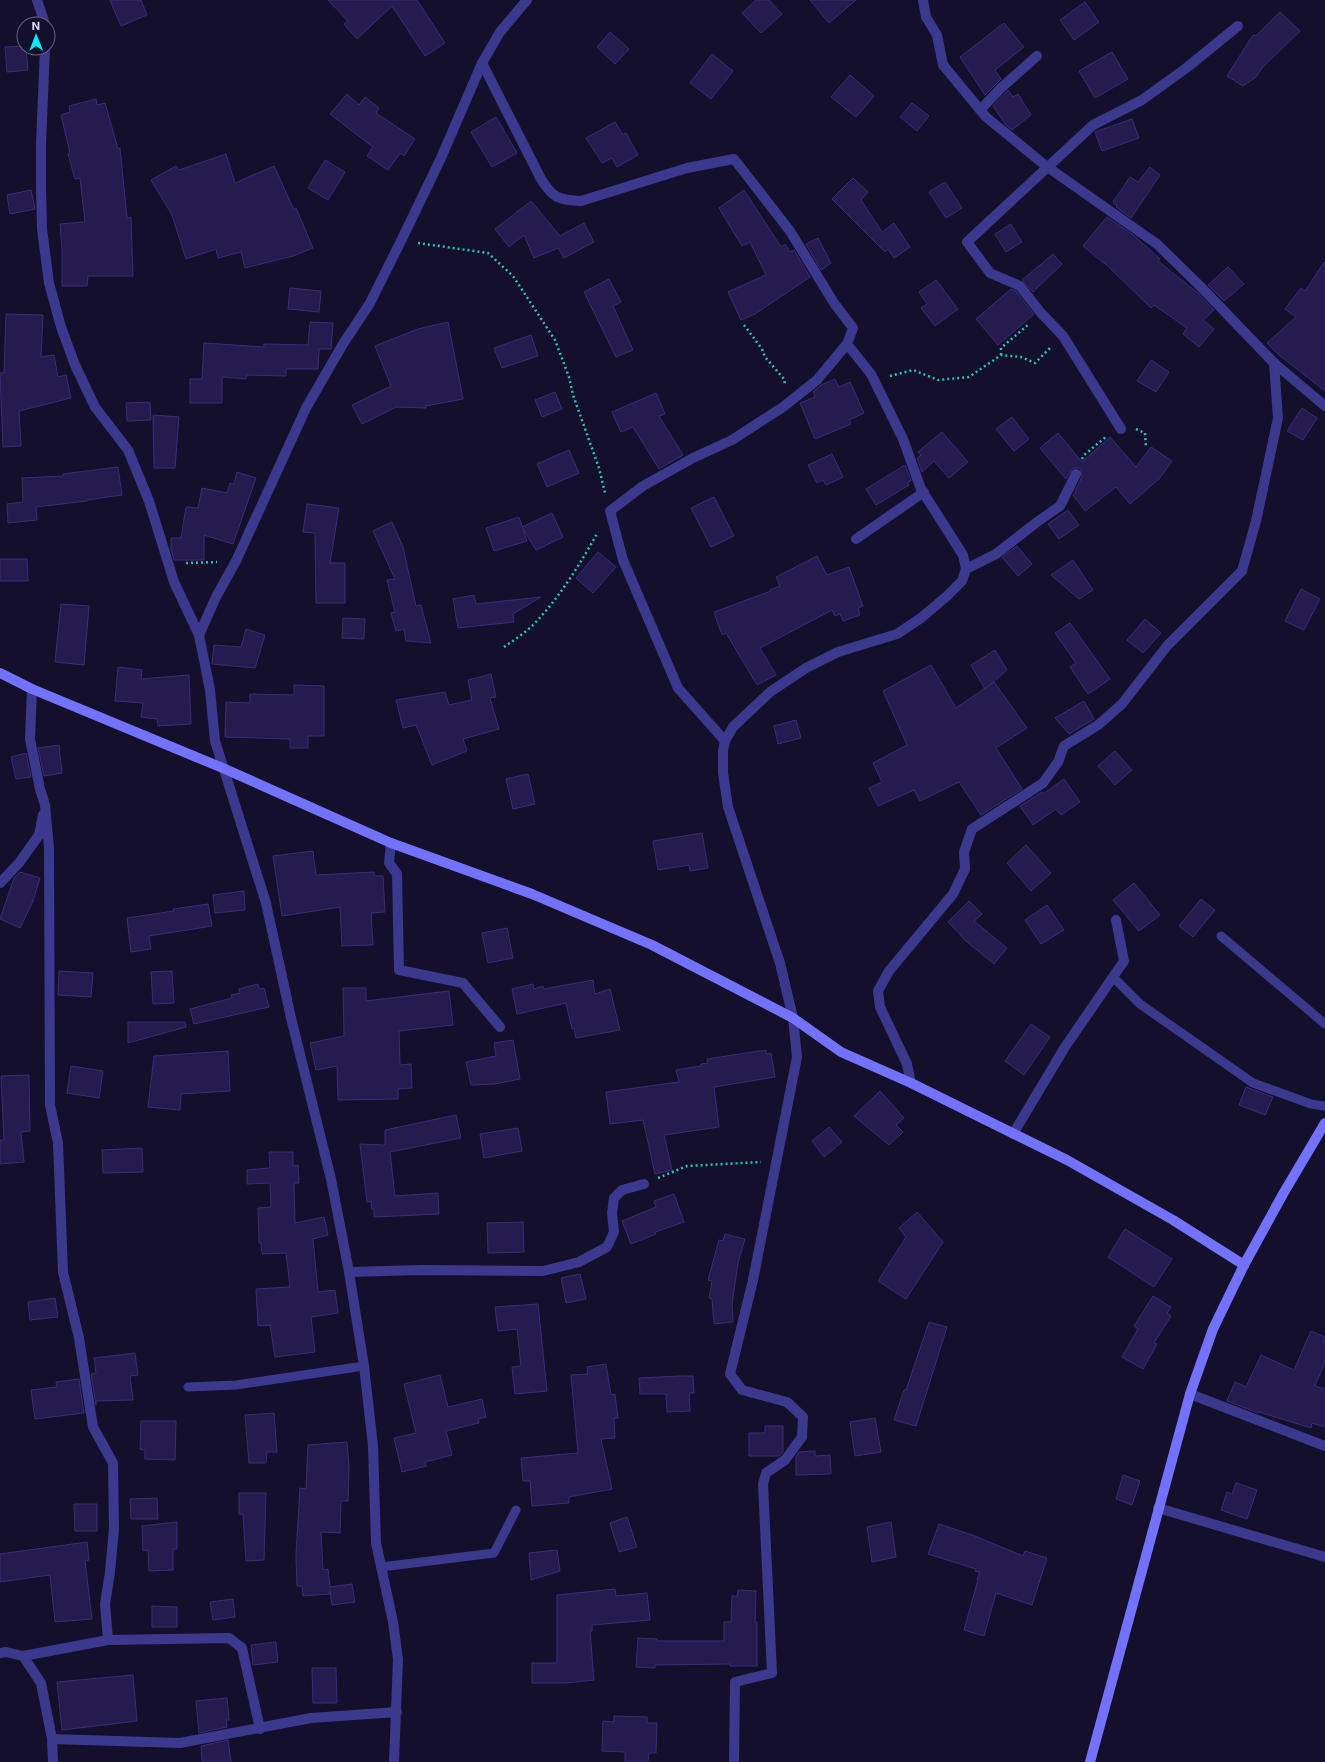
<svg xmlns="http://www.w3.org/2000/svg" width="1325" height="1762" font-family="Inter,sans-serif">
  <rect width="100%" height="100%" fill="#14102c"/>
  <g fill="#251b4e" stroke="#3a2c7b">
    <path d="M110,0H141L147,15L121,26Z"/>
    <path d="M328,0H417L445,43L425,56L392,6L357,39L344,24L348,21Z"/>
    <path d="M756,0H769L782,14L761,33L742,13Z"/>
    <path d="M810,0H856L829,23Z"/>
    <path d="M1085,2L1099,22L1074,40L1060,20Z"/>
    <path d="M1280,12L1300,31L1262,68L1256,77L1243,86L1227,76L1253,35L1256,36Z"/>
    <path d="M1004,23L1024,47L995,70L1001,79L985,95L960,57Z"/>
    <path d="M610,32L629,49L615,64L597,47Z"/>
    <path d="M24,46V48H26L28,70L7,72L5,47Z"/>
    <path d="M1112,52L1128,79L1095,98L1079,71Z"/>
    <path d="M712,54L733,71L711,99L690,83Z"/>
    <path d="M850,75L874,96L856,117L831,97Z"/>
    <path d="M1008,90L1013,97L1018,94L1031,115L1012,130L1006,125L993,106Z"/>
    <path d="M347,94L359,105L365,97L379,108L376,113L415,139L404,156L400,153L388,170L367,156L373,147L330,114Z"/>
    <path d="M96,99L97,105L105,103L118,149L120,148L127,218L131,217L133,276H88L87,286H62V250L60,224L85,222L80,178L75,179L68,154L70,153L61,115L70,112L69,106Z"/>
    <path d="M912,103L929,116L917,131L900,117Z"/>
    <path d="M496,117L517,153L492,167L471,132Z"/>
    <path d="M1132,119L1139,138L1102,151L1095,132Z"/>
    <path d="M615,122L623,135L626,133L638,155L617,167L612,158L602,163L586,138Z"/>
    <path d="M226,154L235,183L274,166L294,210L296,208L313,248L293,256L245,268L241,252L218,258L216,249L186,259L172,215L151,180L176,166L179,170Z"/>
    <path d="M325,160L345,172L328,200L308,188Z"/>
    <path d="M1150,167L1160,175L1131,218L1116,207L1117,206L1113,202L1130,177L1138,182Z"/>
    <path d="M853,178L868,192L861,200L882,232L894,223L910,247L894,258L888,249L885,252L832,199Z"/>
    <path d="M945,182L962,208L946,218L929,192Z"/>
    <path d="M31,190L35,209L10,214L7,195Z"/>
    <path d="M744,190L781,247L785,244L790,252L794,250L810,277L755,314L741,320L728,292L766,275L750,242L742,246L719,208Z"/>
    <path d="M531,201L560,236L584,223L594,242L564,258L558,248L534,258L524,235L509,247L495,229Z"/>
    <path d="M1107,217L1132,234L1160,259L1158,261L1199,294L1214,310L1203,320L1214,329L1199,347L1183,334L1187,328L1154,305L1151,308L1110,268L1083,246Z"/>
    <path d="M1011,224L1022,242L1006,252L995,234Z"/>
    <path d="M818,238L831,263L821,270L806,244Z"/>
    <path d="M1053,254L1062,264L1033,292L1022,280Z"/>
    <path d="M1325,261V391L1279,355L1267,343L1296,317L1285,309L1301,288L1305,291Z"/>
    <path d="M1228,267L1244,284L1224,301L1208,285Z"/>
    <path d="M609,279L621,302L613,306L633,350L616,357L584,292Z"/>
    <path d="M936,280L958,309L935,326L921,308L927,304L919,292Z"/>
    <path d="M290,288L321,291L319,312L288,309Z"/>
    <path d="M1011,289L1016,291L1034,314L998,345L976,319Z"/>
    <path d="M6,314L43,315L41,357L54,355L58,377L66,375L71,398L19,411L21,446L3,447L0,373H4Z"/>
    <path d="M310,322L333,323L331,349H319L318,369H286V376L247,375L246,379L222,377V403H190V379H202L204,343L264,347V344L308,345Z"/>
    <path d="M448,322L463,399L426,406V408L396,407L362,424L352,405L391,386L375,346L418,329Z"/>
    <path d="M531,335L538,356L502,368L494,348Z"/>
    <path d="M1151,360L1169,372L1156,392L1137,381Z"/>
    <path d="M835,379L839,387L850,382L864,413L849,420L851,424L815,439L800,403L815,397L813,392L821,385Z"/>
    <path d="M555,392L562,409L542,417L535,400Z"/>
    <path d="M656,393L665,414L659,416L683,455L659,469L633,427L621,432L612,412Z"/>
    <path d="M150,402L151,420L127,421L126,403Z"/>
    <path d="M1302,408L1317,418L1303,440L1287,431Z"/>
    <path d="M153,415L179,417L175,468H154Z"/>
    <path d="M1012,417L1029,439L1014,451L996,429Z"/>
    <path d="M942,432L968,462L949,478L934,461L922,472L917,458L921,455L918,452Z"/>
    <path d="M1058,433L1082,462L1110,437L1136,467L1151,447L1172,461L1160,478L1130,504L1116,487L1085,511L1073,495L1076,492L1075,491L1082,477L1081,470L1079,468H1073L1066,479L1040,448Z"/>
    <path d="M569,450L579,473L547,487L537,464Z"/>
    <path d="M832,454L843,477L826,485L823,480L817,483L808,465Z"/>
    <path d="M905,465L911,480L908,483L909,485L876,505L866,489Z"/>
    <path d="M118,467L122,495L87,500V501L36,507L37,520L8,523L7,504L23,502L22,478L63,476V474Z"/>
    <path d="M237,472L256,478L233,544L204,535V560H174L171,549V538H181L186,507L198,508L202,488L227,493L230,483L234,484Z"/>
    <path d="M714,497L734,536L711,547L691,508Z"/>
    <path d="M307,504L339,508L330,563H345V603H316L315,533L303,532Z"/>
    <path d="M1068,510L1079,525L1059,539L1048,524Z"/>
    <path d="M552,513L563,537L536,550L522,527Z"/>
    <path d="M519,517L527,541L494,551L486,528Z"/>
    <path d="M392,522L403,547L416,606L421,605L431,643L406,641L404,629L396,631L391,613L395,612L387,580L395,579L373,531Z"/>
    <path d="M1017,546L1032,564L1018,576L1002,557Z"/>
    <path d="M598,552L616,567L593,593L576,578Z"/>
    <path d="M817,556L827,575L849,567L863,606L858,608L860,615L843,621L840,614L835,616L832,610L760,648L776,675L757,685L726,633L722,635L714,612L771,591L770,590L780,586L776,577Z"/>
    <path d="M0,559H27L28,581H0Z"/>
    <path d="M1073,560L1093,590L1079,599L1051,575Z"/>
    <path d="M1301,589L1320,599L1304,630L1285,621Z"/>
    <path d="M474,595L476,604L541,597L513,614L514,622L458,628L453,599Z"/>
    <path d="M61,604L89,606L84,665L55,662Z"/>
    <path d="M343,618L365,619L364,639L342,638Z"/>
    <path d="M1145,619L1161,633L1143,653L1127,640Z"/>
    <path d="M1070,623L1110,679L1088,694L1070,667L1076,663L1055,633Z"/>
    <path d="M246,629L265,635L255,668L212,664L214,645L241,647Z"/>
    <path d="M995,650L1007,670L985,689L971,665Z"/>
    <path d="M931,665L956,708L994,682L1027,728L996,748L1022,789L981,815L959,782L920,801L914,790L878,806L869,788L882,782L873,763L907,745L883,691Z"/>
    <path d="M118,667L142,670L141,679L189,675L191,724L158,726L157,719L141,717L143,703L115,701Z"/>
    <path d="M491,674L496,697L490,698L499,729L463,739L467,751L432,765L416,725L403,728L396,700L445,692L449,705L472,700L468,680Z"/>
    <path d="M294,685L324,686V736H308V748H290V739L225,737L226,702L250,703V694L294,695Z"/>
    <path d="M1084,701L1094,719L1069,734L1055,718Z"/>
    <path d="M796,720L801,738L778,744L774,726Z"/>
    <path d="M59,745L62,773L44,776L38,748Z"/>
    <path d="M1115,751L1132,770L1115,785L1098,766Z"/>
    <path d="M26,753L31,777L16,779L11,757Z"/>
    <path d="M528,774L535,804L513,809L506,779Z"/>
    <path d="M1064,779L1080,802L1061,815L1056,809L1033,825L1020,806L1042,792L1043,794Z"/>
    <path d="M702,833L708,868L690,871L689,865L658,870L653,841Z"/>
    <path d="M1026,845L1051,873L1031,891L1007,863Z"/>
    <path d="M313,851L316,875L374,872V876H383L385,912L371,913L373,945L342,946L340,907L282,916L273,856Z"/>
    <path d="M20,872L40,878L33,901L20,928L0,919L14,878Z"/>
    <path d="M1134,883L1160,915L1139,931L1113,900Z"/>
    <path d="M244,891L245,910L215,913L213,895Z"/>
    <path d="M1201,899L1215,910L1193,937L1179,926Z"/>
    <path d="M969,901L982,914L974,921L1007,948L994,964L966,941L948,922Z"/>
    <path d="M208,904L212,926L149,936L151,949L131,952L127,918L174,911L173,909Z"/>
    <path d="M1047,905L1064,930L1041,944L1025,920Z"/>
    <path d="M507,928L513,958L488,963L482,933Z"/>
    <path d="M59,971L93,973L91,997L58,995Z"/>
    <path d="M172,971L174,1003L153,1004L151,972Z"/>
    <path d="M593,980L595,994L610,989L620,1030L576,1038L574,1028L572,1029L566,1003L517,1014L512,989L533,984L534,989L543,986L544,989Z"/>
    <path d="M258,984L259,989L264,988L269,1007L194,1024L190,1009L232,998L231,995L240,993L239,989Z"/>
    <path d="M343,988H366V1001L449,991L453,1025L399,1031L400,1065L411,1064L412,1088L398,1089V1099L338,1100L337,1066L316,1070L310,1043L344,1036Z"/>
    <path d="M128,1022H185L186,1027L128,1043Z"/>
    <path d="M1031,1024L1050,1037L1024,1075L1005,1061Z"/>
    <path d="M513,1040L520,1079L495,1084L471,1085L466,1062L496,1056L494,1043Z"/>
    <path d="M766,1050V1054L771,1053L775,1077L714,1087L719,1127L664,1135L672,1170L655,1174L643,1120L610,1124L606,1092L679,1082L676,1070L701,1066V1064L708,1063L707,1059Z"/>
    <path d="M228,1051L230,1091L181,1094L180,1110L148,1107L154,1056Z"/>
    <path d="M71,1066L103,1071L99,1098L67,1093Z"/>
    <path d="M29,1075L30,1131L21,1132L24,1162L0,1164V1140H4L1,1076Z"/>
    <path d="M1246,1087L1273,1097L1265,1115L1239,1105Z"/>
    <path d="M880,1091L904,1118L896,1125L903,1132L889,1145L854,1116Z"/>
    <path d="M456,1115L461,1138L390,1152L395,1196L438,1193L439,1214L374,1217V1209H372L371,1201L367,1202L360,1144L385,1145V1130Z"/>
    <path d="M829,1127L842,1142L824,1157L812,1141Z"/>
    <path d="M518,1128L522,1151L484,1158L480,1134Z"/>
    <path d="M142,1148L143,1172L103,1173L102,1150Z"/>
    <path d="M269,1152H293V1166L298,1165L299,1183H294L295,1223L324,1217L328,1235L313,1239L318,1292L335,1290L338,1313L311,1317L315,1352L275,1357L270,1325L258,1326L256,1289L290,1287L286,1253L262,1254L261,1243H259L258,1208L271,1207L270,1183L247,1184V1170L270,1168Z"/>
    <path d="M674,1194L684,1222L655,1232L656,1234L631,1244L622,1221L656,1207L654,1201Z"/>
    <path d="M917,1212L943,1242L906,1299L878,1281L906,1237L899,1228Z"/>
    <path d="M523,1222L524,1252L488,1253L487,1223Z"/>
    <path d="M1125,1229L1172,1259L1154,1287L1108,1257Z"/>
    <path d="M725,1234L745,1239L738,1263L732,1304L733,1322L714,1324L712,1299L709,1298L712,1281L708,1280L719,1240L723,1241Z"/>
    <path d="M580,1274L586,1299L566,1303L561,1278Z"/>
    <path d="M1153,1296L1171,1307L1167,1313L1171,1316L1154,1343L1157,1344L1143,1369L1122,1357L1138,1329L1134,1326Z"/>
    <path d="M55,1298L58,1317L30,1320L28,1302Z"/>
    <path d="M538,1304L547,1391L515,1394L512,1367L521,1366L517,1329L498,1331L495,1307Z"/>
    <path d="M929,1322L947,1327L916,1426L894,1420L904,1390H906Z"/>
    <path d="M1311,1331L1325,1337V1362L1315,1386L1325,1389V1427L1312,1423L1311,1428L1259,1412L1258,1413L1227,1401L1235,1382L1246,1387L1261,1355L1294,1370Z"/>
    <path d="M135,1353L138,1375L130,1376L133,1400L96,1401V1405L91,1374L96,1373L94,1358Z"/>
    <path d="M606,1364L611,1395L615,1394L618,1418H614L615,1438L601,1439L612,1489L569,1497V1503L532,1506L530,1481H523L521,1458L578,1453L571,1375L588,1374L587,1367Z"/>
    <path d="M440,1375L448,1407L482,1399L486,1417L478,1419L479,1423L446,1431L452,1455L425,1462L426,1466L402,1472L394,1438L416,1433L404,1384Z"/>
    <path d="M680,1376H693L694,1393H689L690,1411L667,1412L666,1394H640L639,1378Z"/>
    <path d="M79,1379L84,1413L35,1419L31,1390L57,1387L56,1382Z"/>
    <path d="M274,1413L277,1452H267L266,1463H249L245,1415Z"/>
    <path d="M875,1418L881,1452L855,1456L850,1422Z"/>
    <path d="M141,1421H176L175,1460L145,1459V1450L140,1449Z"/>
    <path d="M765,1426H783V1452L779,1456H749V1433H765Z"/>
    <path d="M347,1442L349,1467L348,1501H341L340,1533L321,1532L323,1570L328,1569L330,1587L352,1584L355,1602L332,1605L330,1591V1594L303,1596L302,1586H297L296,1555L300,1488L306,1489L308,1445Z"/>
    <path d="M815,1451V1456L830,1455L831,1474L796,1475V1457L799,1452Z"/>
    <path d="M1123,1475L1140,1481L1132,1505L1116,1499Z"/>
    <path d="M1236,1483L1257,1490L1247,1519L1221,1510L1227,1492L1232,1494Z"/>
    <path d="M239,1493H266L264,1560L246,1561L243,1514H239Z"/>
    <path d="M157,1498L158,1519H131L130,1499Z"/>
    <path d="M74,1504H97V1531H75Z"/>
    <path d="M627,1517L637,1547L619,1552L610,1523Z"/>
    <path d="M177,1522V1549H173V1570L149,1571L148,1550L143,1551L142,1526Z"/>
    <path d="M891,1522L896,1557L872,1562L867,1527Z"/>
    <path d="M939,1524L975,1536L1023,1556L1025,1551L1047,1558L1032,1605L996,1593L984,1636L964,1630L978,1580L977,1579L980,1572L975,1571L976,1569L928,1554Z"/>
    <path d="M87,1542L89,1560L85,1561L92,1619L55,1622L50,1575L0,1582V1554Z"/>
    <path d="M557,1550L560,1571L531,1580L529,1553Z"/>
    <path d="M615,1589L616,1596L647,1593L650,1620L592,1625V1631H590L594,1680L566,1683H532V1663H557V1595Z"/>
    <path d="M738,1590L756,1591L755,1622H757V1666H730V1664L655,1665V1668L636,1667L638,1638L657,1639V1641H724V1622H731L732,1596H737Z"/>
    <path d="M233,1599L235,1617L213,1620L210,1602Z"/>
    <path d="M152,1606L177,1607V1627H152Z"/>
    <path d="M276,1642L278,1662L253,1665L251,1645Z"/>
    <path d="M312,1668H336L337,1703H313Z"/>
    <path d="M133,1675L137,1721L62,1730L57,1682Z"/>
    <path d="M227,1698L229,1720H226L227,1727L199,1733L196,1701Z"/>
    <path d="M614,1716L647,1717V1723H657L656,1753H649L648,1762H625V1752L602,1751L603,1721L614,1722Z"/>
    <path d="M228,1740L231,1762H202L201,1746Z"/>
  </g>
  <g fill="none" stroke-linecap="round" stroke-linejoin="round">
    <g stroke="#2bc3b7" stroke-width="2.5" stroke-dasharray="2 3" stroke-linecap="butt">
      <path d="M418,243L488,253L513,276L555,340L569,377L573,395L599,468L605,493"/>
      <path d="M744,325L762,349L765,357L784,379L785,384"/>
      <path d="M1001,355V348L1029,324"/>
      <path d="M890,376L913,370L938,380L969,377L1001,355L1021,357L1035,363L1051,347"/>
      <path d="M1136,429L1145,433L1146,447"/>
      <path d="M1082,459L1084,455L1107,436"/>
      <path d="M186,563L217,562"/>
      <path d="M504,647C514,640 525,633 534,624C560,597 580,564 598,532"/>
      <path d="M658,1178L687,1166L761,1162"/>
    </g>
    <g stroke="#3b398d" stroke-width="9">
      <path d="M1221,936L1325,1024"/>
      <path d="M1113,977L1140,1004L1253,1083L1311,1104L1325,1106"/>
      <path d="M188,1387L236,1385L364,1366"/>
      <path d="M381,1567L494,1553L516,1510"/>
    </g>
    <g stroke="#3b398d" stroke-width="10">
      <path d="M37,0L45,24"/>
      <path d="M45,48L41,144V187L42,229L49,283L61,327L75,365L95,407L128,450L149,501L174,582L199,635L210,690L215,741L266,903L291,1018L331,1179L349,1272L364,1366L373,1446L376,1543L393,1622L398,1659L394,1762"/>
      <path d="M482,63L541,179C553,198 558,200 581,201L687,168L734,159L790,231L834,303L853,328L847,344L871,374L903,439L921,489L963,555L966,569L962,581L947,596L921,618L897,634L838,652L806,668L770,692L733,727L725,741L723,751V773L728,807L780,963L793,1018L797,1057L753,1280L730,1374L742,1390L787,1402L803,1417L802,1437L785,1460L766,1473L763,1484L772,1673L735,1682L734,1762"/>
      <path d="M980,110L1001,88L1037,56"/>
      <path d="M1274,363L1325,406"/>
      <path d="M1121,429L1063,336L1041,313L1020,286L990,273L967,242L1093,125L1142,100L1185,69L1238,26"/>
      <path d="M856,539L924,492"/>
      <path d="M966,569L996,554L1037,522L1060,506L1076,474"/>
      <path d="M199,635L216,597L236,561L306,408L343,344L370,303L401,241L441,158L482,63L500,32L527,0"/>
      <path d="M32,689L30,739L40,789L45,805L49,848L50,1105L58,1143L63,1272L79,1338L93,1427L113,1463L114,1528L110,1572L105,1604L108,1640"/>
      <path d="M725,741L678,688L623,560L610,511L643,486L693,458L732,440L783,407L817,380L847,344"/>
      <path d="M391,843L389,863L397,874L399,970L463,983L500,1027"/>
      <path d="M0,883L19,863L39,835L43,815"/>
      <path d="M911,1083L907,1064L880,1007L878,991L889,971L953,894L965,869L964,852L972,829L1043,783L1058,762L1064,746L1098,725L1122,704L1167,646L1242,571L1256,521L1278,418L1274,363L1201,287L1157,244L1046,166L986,117L943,65L937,35L926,17L923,0"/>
      <path d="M1013,1134L1065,1047L1124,961L1116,920"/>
      <path d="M349,1272L422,1270L543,1271L579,1262L607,1247L614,1232L612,1213L614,1198L622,1190L644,1184"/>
      <path d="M1190,1394L1325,1446"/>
      <path d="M1158,1508L1325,1557"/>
      <path d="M0,1653L6,1652L23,1656L41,1683L52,1739L53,1762"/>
      <path d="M23,1656L108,1640L229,1638L242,1648L260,1729"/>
      <path d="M52,1739L180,1743L311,1718L397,1712"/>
    </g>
    <g stroke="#7372ff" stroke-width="10">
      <path d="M0,673L32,689L225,769L391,843L532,894L652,945L793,1018L841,1052L911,1083L1067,1160L1173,1220L1244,1265"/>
      <path d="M1090,1762L1190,1394L1213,1329L1244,1265L1283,1194L1325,1123"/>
    </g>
  </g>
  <g transform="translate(36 36) rotate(359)"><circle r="19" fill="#14102c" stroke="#656180"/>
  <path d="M0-3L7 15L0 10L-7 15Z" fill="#07ebff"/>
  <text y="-6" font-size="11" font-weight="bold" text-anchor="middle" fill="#dfdbff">N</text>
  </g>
</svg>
